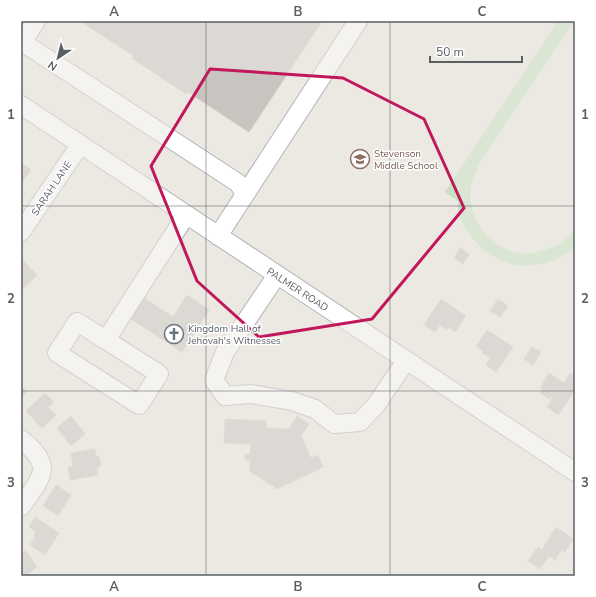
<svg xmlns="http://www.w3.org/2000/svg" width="596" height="597" font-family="'Nunito Sans',sans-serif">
  <rect width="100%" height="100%" fill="#ece9e3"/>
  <path fill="#c4e1c2" d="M558,21H574L479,164C474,175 470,186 470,199C471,208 475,217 479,225C487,238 502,250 518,253C533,255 556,248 567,238C570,236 572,232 575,229V247C544,274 501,272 474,240C468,233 461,223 459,214C458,210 458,205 458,201L445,192Z"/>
  <g fill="#c8c4bf" stroke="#d0cbc2">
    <path d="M80,21H322L249,132L188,92L186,94L132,58L134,56Z"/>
    <path d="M21,163L31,170L21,184Z"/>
    <path d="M460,248L469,254L463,264L454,258Z"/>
    <path d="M24,262L37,275L21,291V265Z"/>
    <path d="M187,295L209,310L182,352L128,317L141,296L173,317Z"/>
    <path d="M441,299L466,316L455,332L449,327L447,330L440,325L435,332L424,325Z"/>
    <path d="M498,299L508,306L500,317L490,311Z"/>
    <path d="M487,330L513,347L496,372L486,365L490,358L482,353L483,351L476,346Z"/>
    <path d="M532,347L541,352L533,365L524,359Z"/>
    <path d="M549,373L564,383L570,373L575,377V390L558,415L547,407L553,397L551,396L549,399L540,393L543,390L540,388Z"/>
    <path d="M21,386L26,392L21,397Z"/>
    <path d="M45,393L54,402L48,407L56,415L42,428L26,411Z"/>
    <path d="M71,416L85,434L71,446L57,428Z"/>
    <path d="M297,416L309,424L301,436L311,458L318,455L323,467L277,489L250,471V460H245V454H250L251,444L224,443L225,419L266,421V428L289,429Z"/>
    <path d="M95,449L96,456H99L101,466L97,467L98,475L70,480L68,467L73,466L71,453Z"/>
    <path d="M56,485L71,495L58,516L43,506Z"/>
    <path d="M35,517L59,533L45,555L30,545L35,537L34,536L36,532L29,527Z"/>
    <path d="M556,527L573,539L565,552L562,550L555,560L549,556L540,569L528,561L538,547L542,550Z"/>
    <path d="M26,551L37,567L28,574V575L26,576H21V554Z"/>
  </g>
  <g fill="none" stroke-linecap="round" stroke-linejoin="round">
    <defs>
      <g id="minor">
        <path d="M22,42L238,183L242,189L244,195"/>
        <path d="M21,44L36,21"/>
        <path d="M21,105L575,472"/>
        <path d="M21,232L80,145"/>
        <path d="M218,236L358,21"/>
        <path d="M277,275L225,352L214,380L225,396L251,394L292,401L315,409L334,424L360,422L376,405L406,361"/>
        <path d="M106,340L77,322L57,353L139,405L159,374L106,340L186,215"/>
        <path d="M21,439C55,467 42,476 21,507"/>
      </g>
    </defs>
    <use href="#minor" stroke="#b0b3b7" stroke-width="20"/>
    <use href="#minor" stroke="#fff" stroke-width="18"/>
  </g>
  <path d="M0 0H596V597H0ZM210,69L343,78L424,119L464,208L372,319L259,337L197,281L151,166Z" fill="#ece9e3" fill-opacity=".55" fill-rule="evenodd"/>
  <path fill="none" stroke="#c2185b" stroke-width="3" stroke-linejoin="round" d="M210,69L343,78L424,119L464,208L372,319L259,337L197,281L151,166Z"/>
  <path fill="none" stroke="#5b5f62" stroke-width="1" stroke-opacity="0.55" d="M206,21V576M390,21V576M21,206H575M21,391H575"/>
  <defs>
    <symbol id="school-ring" viewBox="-11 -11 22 22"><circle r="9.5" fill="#fff" stroke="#8d6e63" stroke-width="1.5"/><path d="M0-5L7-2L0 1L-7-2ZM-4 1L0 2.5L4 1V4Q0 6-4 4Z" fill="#8d6e63"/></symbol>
    <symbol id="church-ring" viewBox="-11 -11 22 22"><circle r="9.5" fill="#fff" stroke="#6b7280" stroke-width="1.5"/><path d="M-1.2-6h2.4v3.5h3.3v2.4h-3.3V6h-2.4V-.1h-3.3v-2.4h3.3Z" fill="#6b7280"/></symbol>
  </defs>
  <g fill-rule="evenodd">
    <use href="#school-ring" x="349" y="148" width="22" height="22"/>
    <use href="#church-ring" x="163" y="323" width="22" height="22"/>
  </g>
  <g text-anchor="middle" stroke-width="3" stroke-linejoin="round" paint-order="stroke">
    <g font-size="10" fill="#785e54" stroke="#fff" text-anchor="start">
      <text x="374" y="157">Stevenson<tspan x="374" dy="12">Middle School</tspan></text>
    </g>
    <g font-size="10" fill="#5b5f62" stroke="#fff">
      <text transform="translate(51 188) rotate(-56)" y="4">SARAH LANE</text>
      <text transform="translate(298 289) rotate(33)" y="4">PALMER ROAD</text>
    </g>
    <g font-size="10" fill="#5b616d" stroke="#fff" text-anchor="start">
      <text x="188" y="332">Kingdom Hall of<tspan x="188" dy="12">Jehovah's Witnesses</tspan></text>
    </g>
  </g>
  <rect width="596" height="597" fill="none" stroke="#ffffff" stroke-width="44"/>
  <g transform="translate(58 58) rotate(215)" stroke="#ffffff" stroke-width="3" paint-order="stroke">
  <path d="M0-3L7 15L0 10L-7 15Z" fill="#5b5f62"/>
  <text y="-6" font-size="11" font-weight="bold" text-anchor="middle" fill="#5b5f62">N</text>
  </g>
  <path d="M430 56v6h92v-6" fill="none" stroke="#5b5f62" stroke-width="2"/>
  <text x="436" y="56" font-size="12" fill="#5b5f62" stroke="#ffffff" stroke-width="3" paint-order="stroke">50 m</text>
  <rect x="22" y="22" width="552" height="553" fill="none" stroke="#5b5f62" stroke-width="1.5"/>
  <g font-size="13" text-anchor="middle" font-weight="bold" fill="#5b5f62">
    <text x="114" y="16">A</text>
    <text x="298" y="16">B</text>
    <text x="482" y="16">C</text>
    <text x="11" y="119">1</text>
    <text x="585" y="119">1</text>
    <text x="11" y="303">2</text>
    <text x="585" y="303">2</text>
    <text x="11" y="487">3</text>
    <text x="585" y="487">3</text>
    <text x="114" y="591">A</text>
    <text x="298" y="591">B</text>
    <text x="482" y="591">C</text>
  </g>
</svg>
